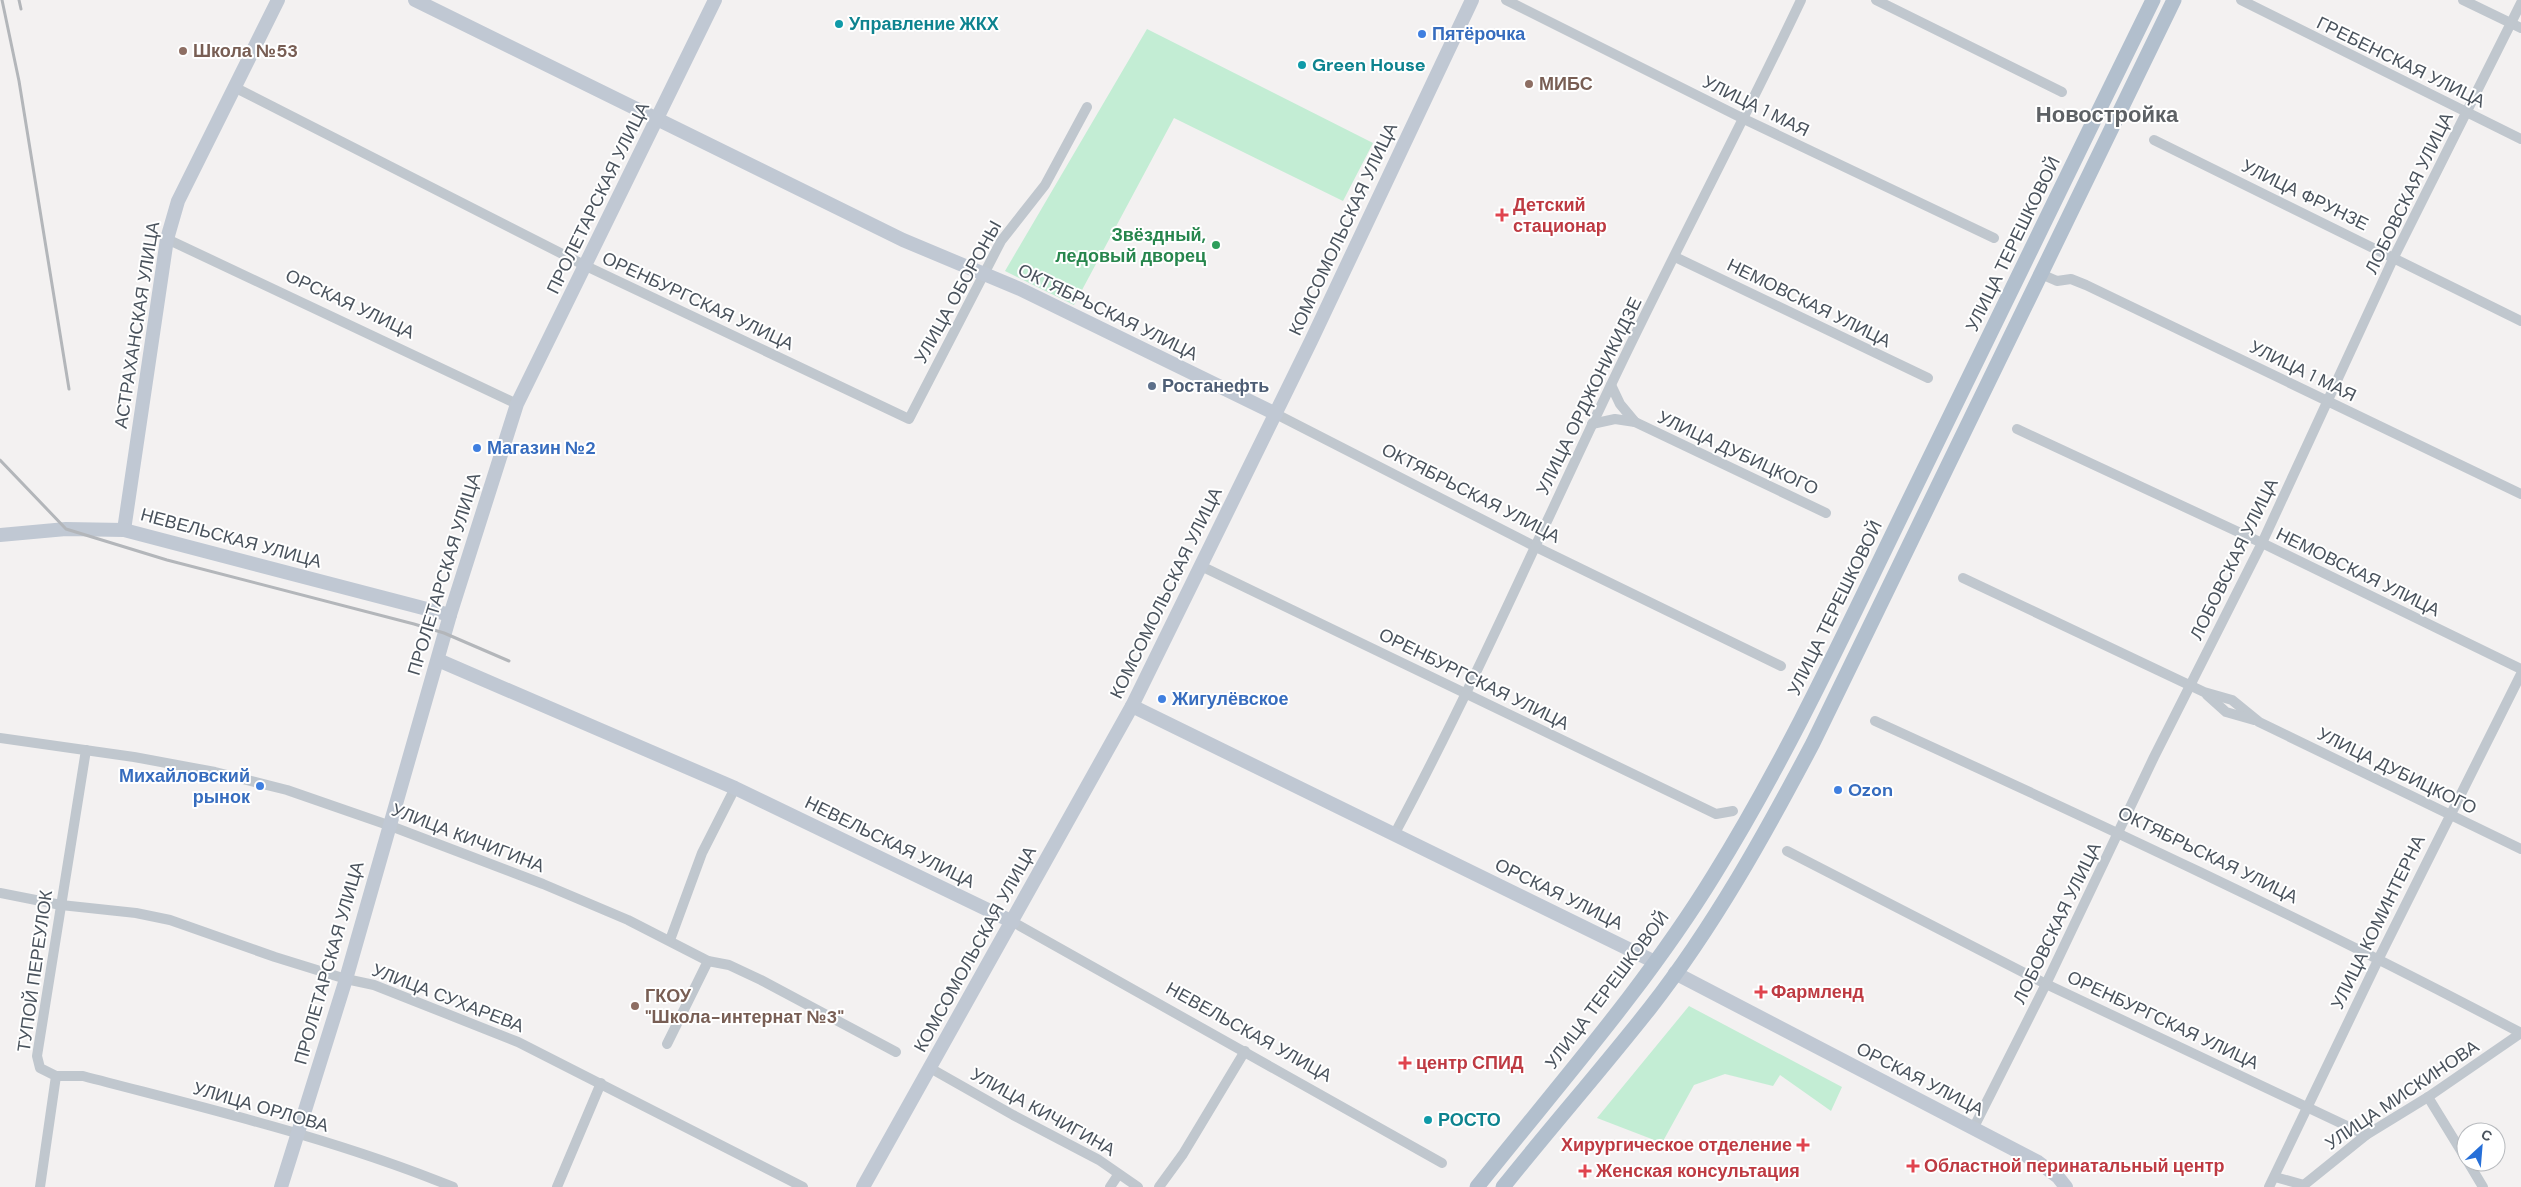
<svg xmlns="http://www.w3.org/2000/svg" width="2521" height="1187" font-family="'DM Sans',sans-serif">
  <rect width="100%" height="100%" fill="#f3f1f1"/>
  <g fill="#c3edd4">
    <path d="M1147,29L1373,143L1343,201L1174,118L1074,305L1005,271Z"/>
    <path d="M1689,1006L1842,1087L1831,1111L1780,1075L1773,1086L1725,1074L1694,1085L1662,1143L1597,1118Z"/>
  </g>
  <g fill="none" stroke-linecap="round" stroke-linejoin="round">
    <g stroke="#c0c7ce" stroke-width="10">
      <path d="M1506,0L1744,119L1994,238"/>
      <path d="M1876,0L2062,92"/>
      <path d="M2241,0L2521,139"/>
      <path d="M2463,0L2521,28"/>
      <path d="M234,87L586,266L909,419L1001,241L1045,185L1087,107"/>
      <path d="M2154,140L2521,321"/>
      <path d="M167,239L517,404"/>
      <path d="M1675,257L1928,378"/>
      <path d="M2041,274L2057,281L2071,279L2086,285L2521,494"/>
      <path d="M1611,385L1620,404L1635,422"/>
      <path d="M1276,414L1534,546L1781,666"/>
      <path d="M1592,424L1615,419L1635,422L1826,513"/>
      <path d="M2017,429L2262,543L2521,669"/>
      <path d="M1201,566L1716,814L1733,811"/>
      <path d="M1963,578L2204,692L2232,700L2259,722L2521,849"/>
      <path d="M2207,695L2226,712L2254,720"/>
      <path d="M1875,721C2092,820 2309,921 2521,1033"/>
      <path d="M0,738L134,757L215,772L287,790L388,825L543,884L628,920L708,961L729,965L761,980L896,1052"/>
      <path d="M1394,835C1472,689 1538,538 1609,389C1671,258 1739,131 1801,0"/>
      <path d="M1787,851L2046,984L2366,1135"/>
      <path d="M0,893L61,905L136,913L170,920L275,957L346,979L374,985L518,1042L803,1187"/>
      <path d="M1013,922L1442,1163"/>
      <path d="M670,940L702,853L735,788"/>
      <path d="M667,1044L708,961"/>
      <path d="M930,1068L1013,1115L1099,1160L1138,1187"/>
      <path d="M56,1076H83C208,1109 333,1138 453,1187"/>
      <path d="M2428,1097L2466,1159"/>
      <path d="M1974,1127L2046,984L2154,757L2262,543L2394,257L2521,3"/>
      <path d="M2468,1162L2483,1187"/>
      <path d="M2275,1177L2304,1185L2366,1135L2428,1097L2521,1033"/>
      <path d="M40,1187L56,1076L40,1068L37,1056L86,750"/>
      <path d="M557,1187L601,1083"/>
      <path d="M1110,1187L1118,1175"/>
      <path d="M1159,1187L1183,1154L1245,1051"/>
      <path d="M2269,1187L2379,958L2521,674"/>
    </g>
    <g stroke="#c0c8d3" stroke-width="14">
      <path d="M415,0L903,240L1020,289L1276,414"/>
      <path d="M124,530L167,239L178,201L278,0"/>
      <path d="M0,535L66,529L124,530L450,615"/>
      <path d="M438,660L735,788L1013,922"/>
      <path d="M1132,706L1655,962"/>
      <path d="M1675,973L2038,1162L2058,1177L2066,1187"/>
      <path d="M281,1187L346,979L450,615L517,404L715,0"/>
      <path d="M863,1187L1132,706L1311,341L1472,0"/>
    </g>
    <g stroke="#b2bfcd" stroke-width="15">
      <path d="M1477,1187C1558,1085 1646,986 1714,875C1789,754 1849,623 1911,496C1992,330 2072,165 2153,0"/>
      <path d="M1503,1187C1551,1127 1602,1069 1650,1008C1714,926 1765,834 1813,743L2174,0"/>
    </g>
    <g stroke="#b3b6ba" stroke-width="3">
      <path d="M2,0L19,81L69,389"/>
      <path d="M19,0L21,9"/>
      <path d="M0,460L66,529L167,560L414,624L444,633L509,661"/>
    </g>
  </g>
  <g fill="#0f9aa8" stroke="#fff" stroke-width="2">
    <circle cx="839" cy="24" r="5"/>
    <circle cx="1302" cy="65" r="5"/>
    <circle cx="1428" cy="1120" r="5"/>
  </g>
  <g fill="#3f7fe0" stroke="#fff" stroke-width="2">
    <circle cx="1422" cy="34" r="5"/>
    <circle cx="477" cy="448" r="5"/>
    <circle cx="1162" cy="699" r="5"/>
    <circle cx="260" cy="786" r="5"/>
    <circle cx="1838" cy="790" r="5"/>
  </g>
  <g fill="#8d6e63" stroke="#fff" stroke-width="2">
    <circle cx="183" cy="51" r="5"/>
    <circle cx="1529" cy="84" r="5"/>
    <circle cx="635" cy="1006" r="5"/>
  </g>
  <g fill="#e0444e" stroke="#fff" stroke-width="2">
    <path d="M1499.5 207.5h5v5h5v5h-5v5h-5v-5h-5v-5h5z"/>
    <path d="M1758.5 984.5h5v5h5v5h-5v5h-5v-5h-5v-5h5z"/>
    <path d="M1402.5 1055.5h5v5h5v5h-5v5h-5v-5h-5v-5h5z"/>
    <path d="M1800.5 1137.5h5v5h5v5h-5v5h-5v-5h-5v-5h5z"/>
    <path d="M1910.5 1158.5h5v5h5v5h-5v5h-5v-5h-5v-5h5z"/>
    <path d="M1582.5 1163.5h5v5h5v5h-5v5h-5v-5h-5v-5h5z"/>
  </g>
  <circle fill="#2e9e5b" stroke="#fff" stroke-width="2" cx="1216" cy="245" r="5"/>
  <circle fill="#5c6f8a" stroke="#fff" stroke-width="2" cx="1152" cy="386" r="5"/>
  <g text-anchor="middle" stroke-width="4" stroke-linejoin="round" paint-order="stroke">
    <g font-size="18" font-weight="bold" fill="#0d838f" stroke="#fff" text-anchor="start">
      <text x="849" y="30">Управление ЖКХ</text>
      <text x="1312" y="71">Green House</text>
      <text x="1438" y="1126">РОСТО</text>
    </g>
    <g font-size="18" font-weight="bold" fill="#366cbe" stroke="#fff" text-anchor="start">
      <text x="1432" y="40">Пятёрочка</text>
      <text x="487" y="454">Магазин №2</text>
      <text x="1172" y="705">Жигулёвское</text>
      <text x="250" y="782" text-anchor="end">Михайловский<tspan x="250" dy="21">рынок</tspan></text>
      <text x="1848" y="796">Ozon</text>
    </g>
    <g font-size="18" font-weight="bold" fill="#785e54" stroke="#fff" text-anchor="start">
      <text x="193" y="57">Школа №53</text>
      <text x="1539" y="90">МИБС</text>
      <text x="645" y="1002">ГКОУ<tspan x="645" dy="21">"Школа-интернат №3"</tspan></text>
    </g>
    <g font-size="18" fill="#4a535d" stroke="#fff">
      <text transform="translate(2401 62) rotate(26)" y="6">ГРЕБЕНСКАЯ УЛИЦА</text>
      <text transform="translate(1756 106) rotate(26)" y="6">УЛИЦА 1 МАЯ</text>
      <text transform="translate(2409 193) rotate(-64)" y="6">ЛОБОВСКАЯ УЛИЦА</text>
      <text transform="translate(2305 195) rotate(26)" y="6">УЛИЦА ФРУНЗЕ</text>
      <text transform="translate(598 198) rotate(-64)" y="6">ПРОЛЕТАРСКАЯ УЛИЦА</text>
      <text transform="translate(1343 229) rotate(-65)" y="6">КОМСОМОЛЬСКАЯ УЛИЦА</text>
      <text transform="translate(2013 244) rotate(-64)" y="6">УЛИЦА ТЕРЕШКОВОЙ</text>
      <text transform="translate(958 292) rotate(-61)" y="6">УЛИЦА ОБОРОНЫ</text>
      <text transform="translate(698 301) rotate(25)" y="6">ОРЕНБУРГСКАЯ УЛИЦА</text>
      <text transform="translate(1809 303) rotate(26)" y="6">НЕМОВСКАЯ УЛИЦА</text>
      <text transform="translate(350 304) rotate(25)" y="6">ОРСКАЯ УЛИЦА</text>
      <text transform="translate(1108 312) rotate(26)" y="6">ОКТЯБРЬСКАЯ УЛИЦА</text>
      <text transform="translate(137 325) rotate(-81)" y="6">АСТРАХАНСКАЯ УЛИЦА</text>
      <text transform="translate(2303 371) rotate(26)" y="6">УЛИЦА 1 МАЯ</text>
      <text transform="translate(1589 396) rotate(-64)" y="6">УЛИЦА ОРДЖОНИКИДЗЕ</text>
      <text transform="translate(1738 453) rotate(25)" y="6">УЛИЦА ДУБИЦКОГО</text>
      <text transform="translate(1471 493) rotate(27)" y="6">ОКТЯБРЬСКАЯ УЛИЦА</text>
      <text transform="translate(231 538) rotate(15)" y="6">НЕВЕЛЬСКАЯ УЛИЦА</text>
      <text transform="translate(2234 559) rotate(-64)" y="6">ЛОБОВСКАЯ УЛИЦА</text>
      <text transform="translate(2358 572) rotate(26)" y="6">НЕМОВСКАЯ УЛИЦА</text>
      <text transform="translate(444 574) rotate(-73)" y="6">ПРОЛЕТАРСКАЯ УЛИЦА</text>
      <text transform="translate(1166 593) rotate(-64)" y="6">КОМСОМОЛЬСКАЯ УЛИЦА</text>
      <text transform="translate(1835 608) rotate(-64)" y="6">УЛИЦА ТЕРЕШКОВОЙ</text>
      <text transform="translate(1474 679) rotate(26)" y="6">ОРЕНБУРГСКАЯ УЛИЦА</text>
      <text transform="translate(2397 771) rotate(26)" y="6">УЛИЦА ДУБИЦКОГО</text>
      <text transform="translate(468 838) rotate(21)" y="6">УЛИЦА КИЧИГИНА</text>
      <text transform="translate(890 842) rotate(26)" y="6">НЕВЕЛЬСКАЯ УЛИЦА</text>
      <text transform="translate(2208 855) rotate(26)" y="6">ОКТЯБРЬСКАЯ УЛИЦА</text>
      <text transform="translate(1559 894) rotate(26)" y="6">ОРСКАЯ УЛИЦА</text>
      <text transform="translate(2378 922) rotate(-64)" y="6">УЛИЦА КОМИНТЕРНА</text>
      <text transform="translate(2057 923) rotate(-64)" y="6">ЛОБОВСКАЯ УЛИЦА</text>
      <text transform="translate(975 949) rotate(-61)" y="6">КОМСОМОЛЬСКАЯ УЛИЦА</text>
      <text transform="translate(329 963) rotate(-74)" y="6">ПРОЛЕТАРСКАЯ УЛИЦА</text>
      <text transform="translate(35 971) rotate(-82)" y="6">ТУПОЙ ПЕРЕУЛОК</text>
      <text transform="translate(1607 990) rotate(-53)" y="6">УЛИЦА ТЕРЕШКОВОЙ</text>
      <text transform="translate(448 998) rotate(21)" y="6">УЛИЦА СУХАРЕВА</text>
      <text transform="translate(2163 1020) rotate(25)" y="6">ОРЕНБУРГСКАЯ УЛИЦА</text>
      <text transform="translate(1249 1032) rotate(29)" y="6">НЕВЕЛЬСКАЯ УЛИЦА</text>
      <text transform="translate(1920 1079) rotate(27)" y="6">ОРСКАЯ УЛИЦА</text>
      <text transform="translate(2402 1095) rotate(-34)" y="6">УЛИЦА МИСКИНОВА</text>
      <text transform="translate(261 1107) rotate(16)" y="6">УЛИЦА ОРЛОВА</text>
      <text transform="translate(1043 1112) rotate(29)" y="6">УЛИЦА КИЧИГИНА</text>
    </g>
    <g font-size="18" font-weight="bold" fill="#be3a42" stroke="#fff" text-anchor="start">
      <text x="1513" y="211">Детский<tspan x="1513" dy="21">стационар</tspan></text>
      <text x="1771" y="998">Фармленд</text>
      <text x="1416" y="1069">центр СПИД</text>
      <text x="1792" y="1151" text-anchor="end">Хирургическое отделение</text>
      <text x="1924" y="1172">Областной перинатальный центр</text>
      <text x="1596" y="1177">Женская консультация</text>
    </g>
    <g font-size="18" font-weight="bold" fill="#27864d" stroke="#fff" text-anchor="end">
      <text x="1206" y="241">Звёздный,<tspan x="1206" dy="21">ледовый дворец</tspan></text>
    </g>
    <g font-size="18" font-weight="bold" fill="#4e5e75" stroke="#fff" text-anchor="start">
      <text x="1162" y="392">Ростанефть</text>
    </g>
    <g font-size="22" font-weight="bold" fill="#5d6165" stroke="#fff">
      <text x="2107" y="122">Новостройка</text>
    </g>
  </g>
  <g transform="translate(2481 1147) rotate(26)"><circle r="24" fill="#ffffff" stroke="#b7babe"/>
  <path d="M0-4L9 19L0 12L-9 19Z" fill="#266fd8"/>
  <text y="-8" font-size="14" font-weight="bold" text-anchor="middle" fill="#4a535d">С</text>
  </g>
</svg>
